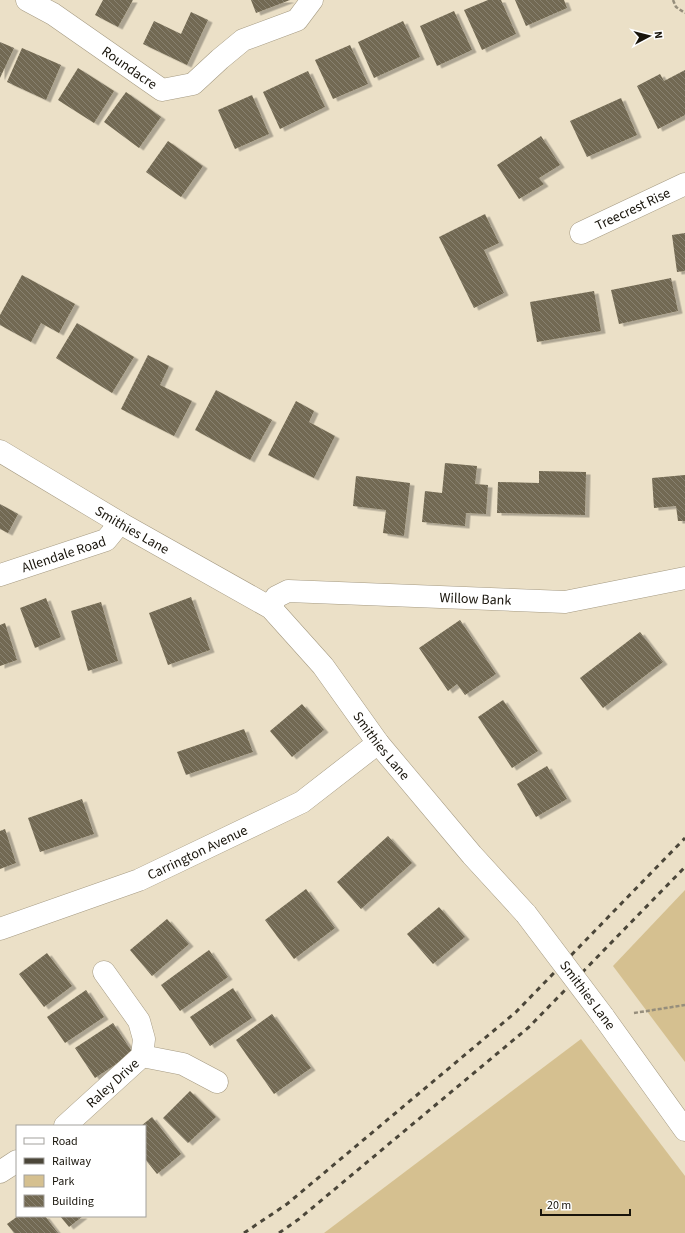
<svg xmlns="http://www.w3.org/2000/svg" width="685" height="1233" font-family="'Source Sans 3',sans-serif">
  <defs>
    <pattern id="building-back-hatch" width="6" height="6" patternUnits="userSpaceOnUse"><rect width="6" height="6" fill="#726952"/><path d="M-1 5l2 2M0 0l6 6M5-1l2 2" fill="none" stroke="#888170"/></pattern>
    <filter id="shadow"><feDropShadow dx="4.5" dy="2.5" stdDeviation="0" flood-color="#0004"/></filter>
  </defs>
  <rect width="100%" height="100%" fill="#ebe0c7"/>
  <g fill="#d5c090">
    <path d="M685,890V1062L613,966Z"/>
    <path d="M581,1039L685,1176V1233H324Z"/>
  </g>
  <g fill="url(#building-back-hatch)" filter="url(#shadow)">
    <path d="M103,0H133L118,27L95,15Z"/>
    <path d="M251,0H290L256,13Z"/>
    <path d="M488,0H501L516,34L482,50L464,10Z"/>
    <path d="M515,0H564L567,8L526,26Z"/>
    <path d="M454,11L472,50L437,66L420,26Z"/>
    <path d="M191,12L208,20L187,65L143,44L154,21L181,34Z"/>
    <path d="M403,21L420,57L374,78L358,42Z"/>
    <path d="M0,42L14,48L0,78Z"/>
    <path d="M350,45L368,84L333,99L315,60Z"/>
    <path d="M22,48L61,65L46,100L7,82Z"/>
    <path d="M78,68L114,91L94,123L58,100Z"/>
    <path d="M685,70V115L658,129L637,86L660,74L664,81Z"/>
    <path d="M308,71L325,107L280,129L263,92Z"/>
    <path d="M126,92L161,117L139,148L104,122Z"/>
    <path d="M252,95L269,134L235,149L218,110Z"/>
    <path d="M621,98L637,135L587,157L570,121Z"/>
    <path d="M541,136L560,165L539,178L544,184L519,199L497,165Z"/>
    <path d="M168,141L203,166L181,197L146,172Z"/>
    <path d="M485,214L499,243L484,250L504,293L474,308L439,237Z"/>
    <path d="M685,233V271L677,272L672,235Z"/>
    <path d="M22,275L75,304L59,333L41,323L31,342L0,325V315Z"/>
    <path d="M671,278L678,311L619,324L611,290Z"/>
    <path d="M594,291L601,331L537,342L530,302Z"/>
    <path d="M77,323L134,357L112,393L56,358Z"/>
    <path d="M148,355L169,366L160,385L192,401L174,436L121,409Z"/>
    <path d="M216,390L272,420L250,460L195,430Z"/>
    <path d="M296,401L314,411L309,422L335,436L314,478L268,455Z"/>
    <path d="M445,463L477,466L475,484L488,485L486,514L466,513L465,526L422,522L425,491L442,493Z"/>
    <path d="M539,471L586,472L585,515L497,513L498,482L539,483Z"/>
    <path d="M685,475V521H678L676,506L654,508L652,478Z"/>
    <path d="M356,476L410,483L404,536L383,533L386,510L353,506Z"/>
    <path d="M0,504L18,514L8,533L0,529Z"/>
    <path d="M191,597L210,650L168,665L149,613Z"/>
    <path d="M46,598L61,637L35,648L20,608Z"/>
    <path d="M101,602L118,661L88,671L71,611Z"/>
    <path d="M460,620L496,674L465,695L457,684L448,691L419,648Z"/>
    <path d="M5,623L17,660L0,666V625Z"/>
    <path d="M640,632L663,662L603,708L580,678Z"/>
    <path d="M503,700L538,751L512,768L478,717Z"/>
    <path d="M302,704L324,730L292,757L270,731Z"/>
    <path d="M244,729L253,752L186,775L177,752Z"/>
    <path d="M547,766L567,799L536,817L517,784Z"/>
    <path d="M82,799L94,834L40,852L28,818Z"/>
    <path d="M5,829L16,863L0,869V831Z"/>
    <path d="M388,836L412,863L361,909L337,882Z"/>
    <path d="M306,889L335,928L294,959L265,920Z"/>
    <path d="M439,907L465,937L433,964L407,934Z"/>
    <path d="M167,919L189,944L152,976L130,950Z"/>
    <path d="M209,950L228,977L180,1011L161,985Z"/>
    <path d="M47,953L72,986L44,1007L19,974Z"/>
    <path d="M233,988L252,1018L210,1046L190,1017Z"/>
    <path d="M86,990L104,1017L65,1043L47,1017Z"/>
    <path d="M272,1014L311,1068L274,1094L236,1040Z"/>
    <path d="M113,1023L133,1053L95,1078L75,1048Z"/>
    <path d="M190,1091L216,1117L188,1143L163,1118Z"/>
    <path d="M152,1117L181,1154L157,1174L145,1159V1126H141Z"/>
    <path d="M18,1216H45L58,1233H14L7,1224Z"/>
    <path d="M60,1216H83L69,1227Z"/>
  </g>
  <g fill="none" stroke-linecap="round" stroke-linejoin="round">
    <defs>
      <g id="minor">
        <path id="s1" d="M27,0L53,14L162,90L193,84L220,59L243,40L297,20L312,0"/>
        <path id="s2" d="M581,233L685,184"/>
        <path id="s3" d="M0,451L120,523L271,608L323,666L378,743L472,855L526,914"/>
        <path id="s4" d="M0,575L106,540L120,523"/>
        <path id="s5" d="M271,608L276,597L288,591L565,602L685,578"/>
        <path id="s6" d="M0,929L139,880L302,802L378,743"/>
        <path d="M603,1016L685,1130"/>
        <path d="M142,1056L183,1064L217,1082"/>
        <path id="s7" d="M65,1126L142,1056L144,1039L139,1021L104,972"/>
        <path d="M0,1172L17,1161"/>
      </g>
    </defs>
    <use href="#minor" stroke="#a59a82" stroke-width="23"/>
    <g stroke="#968e7c" stroke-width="2.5" stroke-dasharray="4 2" stroke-linecap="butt">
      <path d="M673,0L676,7L685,13"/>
      <path d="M634,1013L685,1005"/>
    </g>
    <use href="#minor" stroke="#fff" stroke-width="22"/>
    <g stroke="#4b4639" stroke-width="3" stroke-dasharray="5 5" stroke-linecap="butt">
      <path d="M244,1233L287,1204L516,1012L685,838"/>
      <path d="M279,1233L299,1219L529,1027L685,867"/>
    </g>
    <defs>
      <path id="minor-bridge" d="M526,914L603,1016"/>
    </defs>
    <use href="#minor-bridge" stroke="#a59a82" stroke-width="23" stroke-linecap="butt"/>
    <use href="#minor-bridge" stroke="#fff" stroke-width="22"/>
  </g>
  <g text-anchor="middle" stroke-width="4" stroke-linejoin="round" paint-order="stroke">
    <g font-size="14" fill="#18140b" stroke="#fff">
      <text dy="5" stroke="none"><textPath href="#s1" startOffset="123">Roundacre</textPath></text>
      <text dy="5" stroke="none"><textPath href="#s2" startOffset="57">Treecrest Rise</textPath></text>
      <text dy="5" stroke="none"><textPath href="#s3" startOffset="154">Smithies Lane</textPath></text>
      <text dy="5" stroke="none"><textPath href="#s4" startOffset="67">Allendale Road</textPath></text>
      <text dy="5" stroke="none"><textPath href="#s5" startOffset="213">Willow Bank</textPath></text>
      <text dy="5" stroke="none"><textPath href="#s3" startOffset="490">Smithies Lane</textPath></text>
      <text dy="5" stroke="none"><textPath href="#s6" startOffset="212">Carrington Avenue</textPath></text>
      <text transform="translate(588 995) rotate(53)" y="5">Smithies Lane</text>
      <text dy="5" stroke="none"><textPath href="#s7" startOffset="64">Raley Drive</textPath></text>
    </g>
  </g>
  <rect x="16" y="1125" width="130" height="92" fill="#ffffff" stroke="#a3a19d"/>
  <rect x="24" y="1138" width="20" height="6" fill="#ffffff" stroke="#a3a19d"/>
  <text x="52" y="1145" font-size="12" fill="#18140b">Road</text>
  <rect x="24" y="1158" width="20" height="6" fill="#4b4639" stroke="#a3a19d"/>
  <text x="52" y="1165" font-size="12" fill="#18140b">Railway</text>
  <rect x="24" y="1175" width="20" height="12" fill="#d5c090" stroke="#a3a19d"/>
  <text x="52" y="1185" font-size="12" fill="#18140b">Park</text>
  <rect x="24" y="1195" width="20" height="12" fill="url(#building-back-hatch)" stroke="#a3a19d"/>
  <text x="52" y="1205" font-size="12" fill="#18140b">Building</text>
  <g transform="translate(649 36) rotate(83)" stroke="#ffffff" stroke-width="3" paint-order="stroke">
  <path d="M0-3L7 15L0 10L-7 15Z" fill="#18140b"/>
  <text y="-6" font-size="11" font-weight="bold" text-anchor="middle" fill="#18140b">N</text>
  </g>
  <path d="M541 1209v6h89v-6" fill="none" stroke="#18140b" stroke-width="2"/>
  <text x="547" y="1209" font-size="12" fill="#18140b" stroke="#ffffff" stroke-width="3" paint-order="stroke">20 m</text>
</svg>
